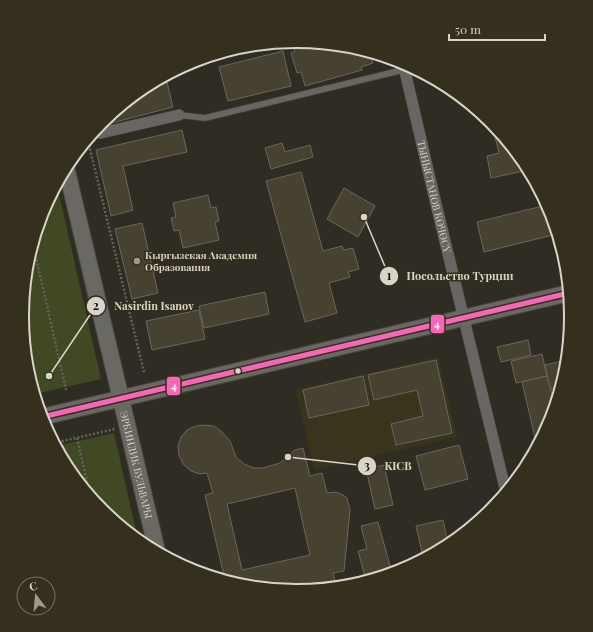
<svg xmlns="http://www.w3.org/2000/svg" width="593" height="632" font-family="'Playfair Display',serif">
  <rect width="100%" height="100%" fill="#2f2c23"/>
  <path fill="#3b341d" d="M438,357L457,437L314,470L296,390Z"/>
  <g fill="#414924">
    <path d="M57,185L101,379L35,394L27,369L22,316L27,262L43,211Z"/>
    <path d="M114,433L138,539L102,510L68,468L56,446Z"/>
  </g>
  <g fill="#464131" stroke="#69675e" fill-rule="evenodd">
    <path d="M309,44V47L321,44L350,47L370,53L373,63L361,67L362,70L305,86L301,72L297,73L291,53L295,51L294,48Z"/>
    <path d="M283,51L291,86L228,101L219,67Z"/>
    <path d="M166,78L173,107L104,125L103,121L144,88L158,80Z"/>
    <path d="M492,124L525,164L528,170L491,178L487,156L499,153Z"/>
    <path d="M182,130L187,152L123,166L133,210L111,216L96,150Z"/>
    <path d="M282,143L285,152L310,145L313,157L271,169L265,148Z"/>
    <path d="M301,172L323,251L342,246L344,250L353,248L359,269L348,272L350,277L329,283L337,313L305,322L266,181Z"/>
    <path d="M344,188L375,206L358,237L327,219Z"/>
    <path d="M208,195L211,208L216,207L219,221L215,222L219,240L183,248L179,230L174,231L171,218L176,217L173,203Z"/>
    <path d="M547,205L550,211L557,234L484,252L477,222Z"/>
    <path d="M142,223L158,293L132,299L115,229Z"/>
    <path d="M265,292L269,314L204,328L199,306Z"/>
    <path d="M199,310L205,339L152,350L146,321Z"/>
    <path d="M528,340L531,355L501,362L497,347Z"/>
    <path d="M542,354L547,376L516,383L511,361Z"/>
    <path d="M436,360L452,433L396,445L391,424L423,416L417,390L374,400L368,375Z"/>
    <path d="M567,360L566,370L561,387L550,389L545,365Z"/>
    <path d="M363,376L369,405L309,418L303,390Z"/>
    <path d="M547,376L555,406L550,421L537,446L522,382Z"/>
    <path d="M205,425L214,426L222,432L230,441L236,457L244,464L254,468H263L280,463L295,450L303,448L310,476L322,473L327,493L336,492L343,495L347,498L350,510L344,571L333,573L336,585L324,588L296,590L243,585L225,580L205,495L213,493L207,473L200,474L191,471L184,465L179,456L178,446L181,437L187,430L196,426ZM295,488L310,555L242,570L227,504Z"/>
    <path d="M459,445L468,479L425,490L416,456Z"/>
    <path d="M384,465L393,505L375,509L366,469Z"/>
    <path d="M443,520L448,545L443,548L422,552L416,526Z"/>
    <path d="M378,522L392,573L366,580L358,551L367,549L361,526Z"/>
  </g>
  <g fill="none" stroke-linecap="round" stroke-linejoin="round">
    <defs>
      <path id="lane" d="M179,115L205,118L411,68"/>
      <g id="street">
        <path id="s1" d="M403,63L435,200L506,492"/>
        <path d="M94,132L101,133L179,115"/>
      </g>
      <g id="secondary">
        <path id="s2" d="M66,167L157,551"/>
        <path d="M42,417L569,293"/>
      </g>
    </defs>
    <use href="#lane" stroke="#4d4942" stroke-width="7"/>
    <use href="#street" stroke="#4d4942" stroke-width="12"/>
    <use href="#secondary" stroke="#4d4942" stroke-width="18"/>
    <g stroke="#65635e" stroke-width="2.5" stroke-dasharray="2 2" stroke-linecap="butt">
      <path d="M88,141L144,372"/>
      <path d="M33,244L66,390"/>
      <path d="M23,327L39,397"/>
      <path d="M77,438L90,495"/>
      <path d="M54,443L115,429"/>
    </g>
    <use href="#lane" stroke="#686662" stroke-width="5.5"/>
    <use href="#street" stroke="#686662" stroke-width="11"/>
    <use href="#secondary" stroke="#6a6863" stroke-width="16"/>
    <defs>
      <path id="bus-1" d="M42,417L569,293"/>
    </defs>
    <use href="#bus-1" stroke="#352f1d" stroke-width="8"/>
    <use href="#bus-1" stroke="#fa66b7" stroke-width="5"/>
  </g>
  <circle fill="#9d998f" stroke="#352f1d" stroke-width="1.5" cx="137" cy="261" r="4"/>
  <circle fill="#d8d4c9" stroke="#352f1d" stroke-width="1.5" cx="238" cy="371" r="3.5"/>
  <g text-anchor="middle" stroke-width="3" stroke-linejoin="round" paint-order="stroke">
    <g font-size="10" fill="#d8d4c9" stroke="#352f1d">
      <text dy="4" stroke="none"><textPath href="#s1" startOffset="137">ТЫНЫСТАНОВ КӨЧӨСҮ</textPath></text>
      <text dy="4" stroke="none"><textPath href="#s2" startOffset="306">ЭРКИНДИК БУЛЬВАРЫ</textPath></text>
    </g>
    <g font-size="10" font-weight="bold" fill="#d8d4c9" stroke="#352f1d" text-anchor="start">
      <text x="145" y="259">Кыргызская Академия<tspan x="145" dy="12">Образования</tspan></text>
    </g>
  </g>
  <path d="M0 0H593V632H0ZM296 48H297A267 267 0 0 1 564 315V317A267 267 0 0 1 297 584H296A267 267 0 0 1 29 317V315A267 267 0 0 1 296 48Z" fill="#352f1d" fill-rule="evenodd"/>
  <path fill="none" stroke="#d8d4c9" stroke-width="2" d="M296 48H297A267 267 0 0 1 564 315V317A267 267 0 0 1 297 584H296A267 267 0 0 1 29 317V315A267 267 0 0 1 296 48Z"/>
  <path fill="none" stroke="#d8d4c9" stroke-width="1.5" d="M364 217L389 276M49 376L96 306M288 457L367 466"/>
  <g fill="#d8d4c9" stroke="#352f1d" stroke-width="1.5">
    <circle cx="364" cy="217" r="4"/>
    <circle cx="49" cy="376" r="4"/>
    <circle cx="288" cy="457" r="4"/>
    <circle cx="389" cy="276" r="10"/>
    <circle cx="96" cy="306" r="10"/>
    <circle cx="367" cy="466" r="10"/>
  </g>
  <g font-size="12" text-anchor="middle" font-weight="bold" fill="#111">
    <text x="389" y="280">1</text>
    <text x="96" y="310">2</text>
    <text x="367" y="470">3</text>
  </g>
  <g font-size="11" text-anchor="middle" font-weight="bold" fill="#d8d4c9" stroke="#352f1d" stroke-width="3" stroke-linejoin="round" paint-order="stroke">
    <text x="460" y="280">Посольство Турции</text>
    <text x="154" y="310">Nasirdin Isanov</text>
    <text x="398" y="470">KICB</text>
  </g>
  <g stroke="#352f1d" stroke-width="1.5">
    <rect x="430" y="314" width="15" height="20" rx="4" fill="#fa66b7"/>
    <rect x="166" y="376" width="15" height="20" rx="4" fill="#fa66b7"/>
  </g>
  <g font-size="11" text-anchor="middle" font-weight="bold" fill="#fff">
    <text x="437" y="328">4</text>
    <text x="174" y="390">4</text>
  </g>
  <g transform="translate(36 596) rotate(344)"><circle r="19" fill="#352f1d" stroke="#767162"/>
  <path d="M0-3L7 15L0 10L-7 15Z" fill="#9d998f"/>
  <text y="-6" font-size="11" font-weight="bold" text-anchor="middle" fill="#d8d4c9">С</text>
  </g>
  <path d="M449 34v6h96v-6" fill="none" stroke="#d8d4c9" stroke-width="2"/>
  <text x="455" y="34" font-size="12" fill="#d8d4c9" stroke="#352f1d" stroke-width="3" paint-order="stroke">50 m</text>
</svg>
